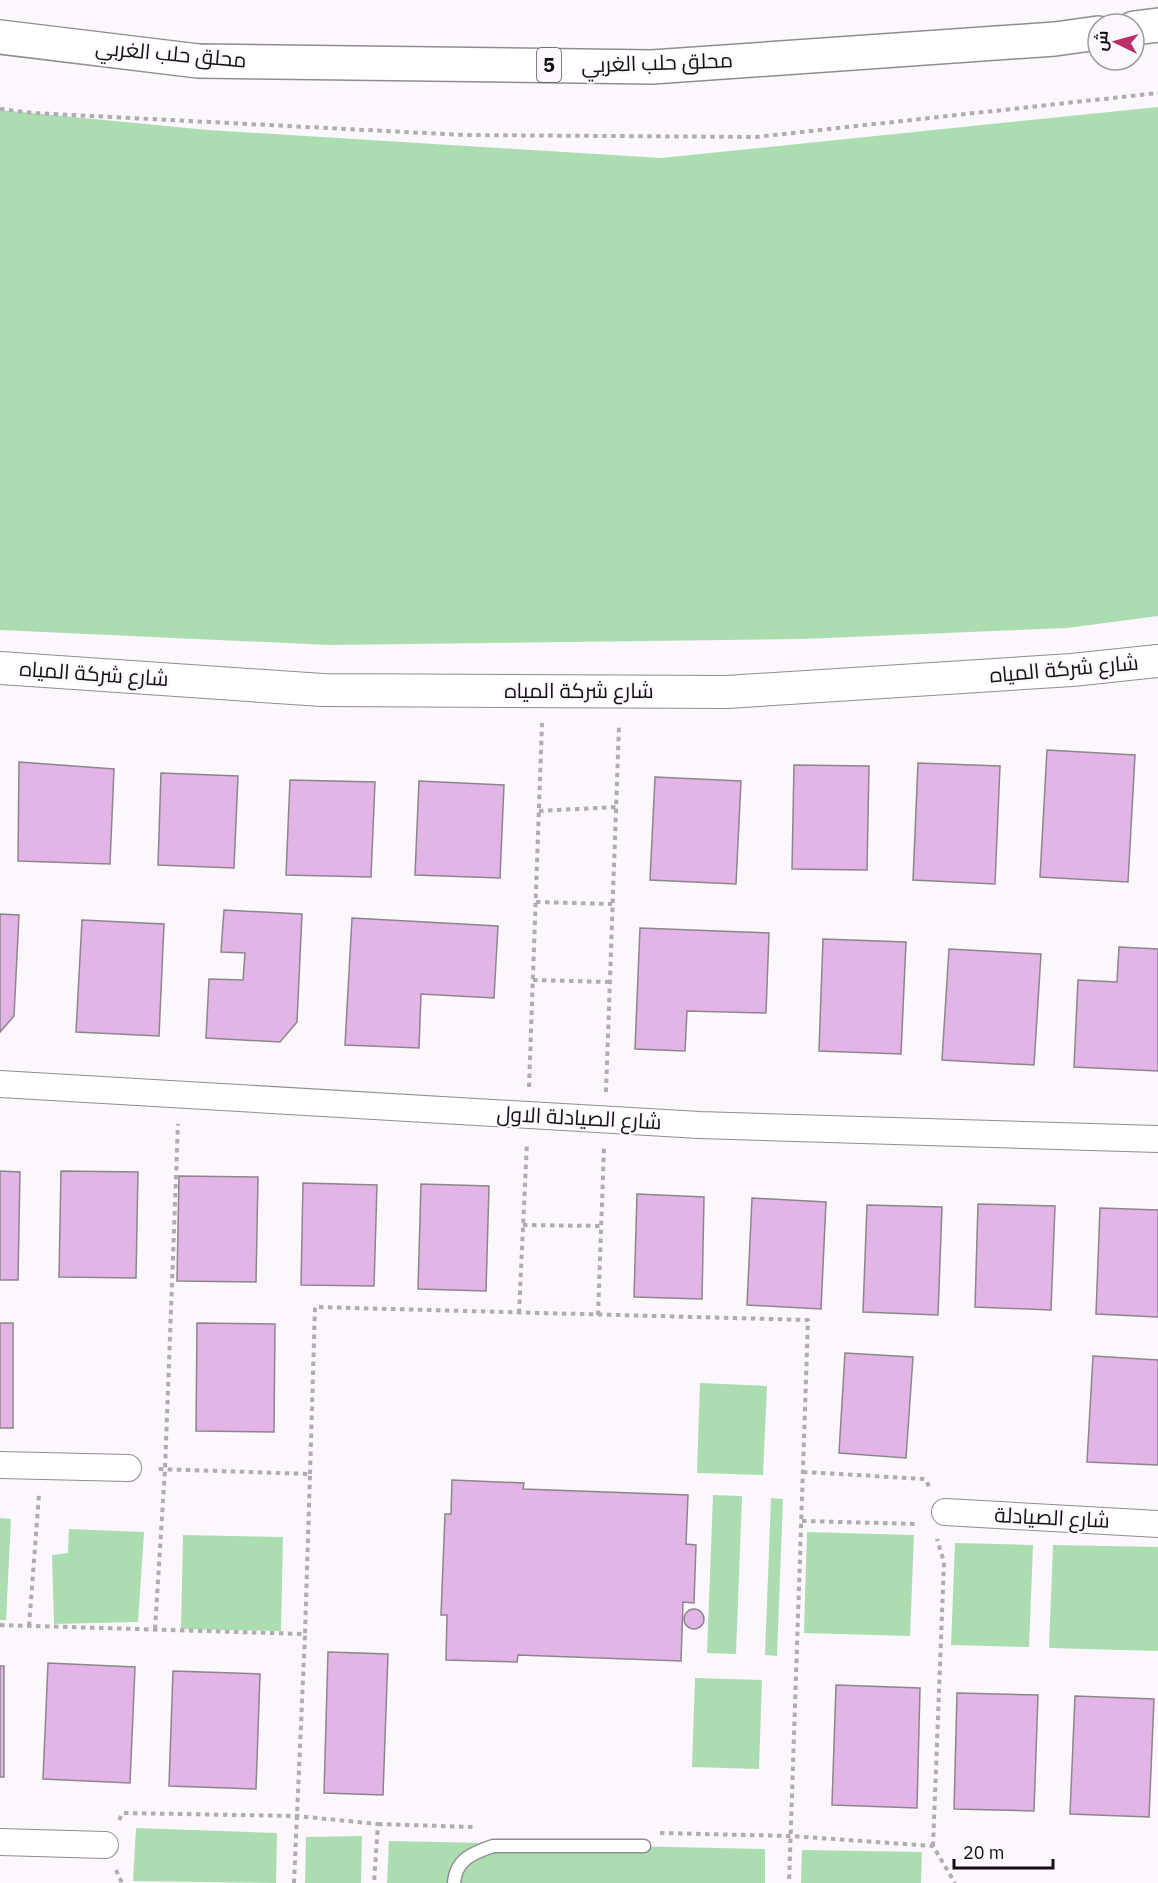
<svg xmlns="http://www.w3.org/2000/svg" width="1158" height="1883" font-family="'IBM Plex Sans',Cairo,sans-serif">
  <rect width="100%" height="100%" fill="#fcf6fd"/>
  <g fill="#acddb1">
    <path d="M1158,107V616L1067,628L802,639L329,645L0,630V110L208,130L661,158Z"/>
    <path d="M700,1383L767,1386L763,1475L697,1473Z"/>
    <path d="M713,1495L742,1496L736,1654L707,1653Z"/>
    <path d="M771,1498L783,1499L777,1656L765,1655Z"/>
    <path d="M0,1518L11,1519L6,1620H0Z"/>
    <path d="M69,1529L144,1532L138,1622L54,1624L52,1555L68,1553Z"/>
    <path d="M807,1532L914,1535L910,1636L804,1633Z"/>
    <path d="M183,1535L283,1537L281,1631L181,1629Z"/>
    <path d="M955,1543L1033,1545L1029,1647L951,1645Z"/>
    <path d="M1053,1545L1158,1547V1651L1049,1648Z"/>
    <path d="M695,1678L762,1680L759,1769L692,1767Z"/>
    <path d="M136,1828L277,1833L276,1883L133,1881Z"/>
    <path d="M362,1836L361,1883H305L306,1837Z"/>
    <path d="M389,1841L765,1849V1883H387Z"/>
    <path d="M802,1850L922,1852L921,1883H801Z"/>
  </g>
  <g fill="#e3b5e7" stroke="#8c868c" stroke-width="1.5">
    <path d="M1047,750L1135,755L1128,882L1040,877Z"/>
    <path d="M19,762L114,769L110,864L18,861Z"/>
    <path d="M918,763L1000,766L995,884L913,880Z"/>
    <path d="M794,765L869,766L867,870L792,869Z"/>
    <path d="M161,773L238,776L234,868L158,865Z"/>
    <path d="M655,777L741,781L736,884L650,880Z"/>
    <path d="M290,780L375,782L371,877L286,875Z"/>
    <path d="M419,781L504,785L500,878L415,875Z"/>
    <path d="M224,910L302,914L297,1022L280,1042L206,1038L209,979L243,980L245,953L221,952Z"/>
    <path d="M0,914L19,915L14,1016L0,1032Z"/>
    <path d="M352,918L498,926L494,998L421,994L419,1048L345,1045Z"/>
    <path d="M82,920L164,924L159,1036L76,1032Z"/>
    <path d="M640,928L769,933L766,1013L687,1011L685,1051L635,1049Z"/>
    <path d="M823,939L906,942L901,1054L819,1051Z"/>
    <path d="M1119,947L1158,949V1071L1074,1067L1078,980L1117,982Z"/>
    <path d="M949,949L1041,954L1034,1065L942,1060Z"/>
    <path d="M0,1171L20,1172L18,1280H0Z"/>
    <path d="M61,1171L138,1172L136,1278L59,1277Z"/>
    <path d="M179,1176L258,1177L256,1282L177,1281Z"/>
    <path d="M303,1183L377,1185L374,1286L301,1285Z"/>
    <path d="M421,1184L489,1186L486,1291L418,1289Z"/>
    <path d="M637,1194L704,1197L702,1299L634,1297Z"/>
    <path d="M752,1198L826,1202L821,1309L747,1305Z"/>
    <path d="M978,1204L1055,1206L1051,1310L975,1307Z"/>
    <path d="M867,1205L942,1207L938,1315L863,1312Z"/>
    <path d="M1100,1208L1158,1210V1317L1096,1314Z"/>
    <rect x="0" y="1323" width="13" height="105"/>
    <path d="M197,1323L275,1324L274,1432L196,1431Z"/>
    <path d="M845,1353L913,1357L906,1458L839,1453Z"/>
    <path d="M1093,1356L1158,1360V1465L1087,1462Z"/>
    <path d="M452,1480L524,1483L523,1489L688,1495L686,1544L696,1545L694,1603L683,1602L681,1661L518,1655L517,1662L446,1660L447,1615H441L445,1514H451Z"/>
    <circle cx="694" cy="1619" r="10"/>
    <path d="M328,1652L388,1654L383,1795L324,1793Z"/>
    <path d="M48,1663L135,1667L130,1783L43,1779Z"/>
    <rect x="0" y="1666" width="4" height="111"/>
    <path d="M173,1671L260,1674L256,1789L169,1786Z"/>
    <path d="M836,1685L920,1688L917,1808L832,1805Z"/>
    <path d="M957,1693L1038,1695L1034,1811L954,1809Z"/>
    <path d="M1075,1696L1154,1699L1149,1817L1070,1814Z"/>
  </g>
  <g fill="none" stroke-linecap="round" stroke-linejoin="round">
    <defs>
      <path id="service" d="M454,1883C456,1859 473,1853 493,1846H644"/>
      <g id="minor">
        <path d="M0,1084L699,1125L1158,1139"/>
        <path d="M0,1465L128,1468"/>
        <path d="M945,1512L1158,1524"/>
        <path d="M0,1842L105,1845"/>
      </g>
      <path id="tertiary" d="M0,668L322,690L727,692L1072,670L1158,661"/>
      <g id="trunk">
        <path d="M1134,28L1158,25"/>
        <path d="M0,37L198,61L652,67L1055,39L1098,33"/>
      </g>
    </defs>
    <use href="#service" stroke="#918c92" stroke-width="15"/>
    <use href="#minor" stroke="#918c92" stroke-width="28"/>
    <use href="#tertiary" stroke="#918c92" stroke-width="34"/>
    <use href="#trunk" stroke="#918c92" stroke-width="36"/>
    <g stroke="#b1acb1" stroke-width="4" stroke-dasharray="4.5 4.5" stroke-linecap="butt">
      <path d="M0,109L33,113L464,135L756,137L1158,93"/>
      <path d="M539,811L616,807"/>
      <path d="M536,902L612,904"/>
      <path d="M533,980L610,982"/>
      <path d="M529,1087L542,723"/>
      <path d="M606,1092L619,725"/>
      <path d="M523,1225L602,1226"/>
      <path d="M519,1313L527,1142"/>
      <path d="M598,1315L604,1147"/>
      <path d="M803,1472L925,1479L930,1488"/>
      <path d="M310,1474L315,1307L808,1320L789,1883"/>
      <path d="M802,1521L918,1524"/>
      <path d="M0,1625L305,1634L310,1474L156,1469"/>
      <path d="M29,1626L39,1495"/>
      <path d="M155,1629L165,1469L178,1124"/>
      <path d="M119,1820L123,1813L297,1816L378,1824L374,1883"/>
      <path d="M378,1824L473,1827"/>
      <path d="M660,1833L791,1836L933,1846L955,1883"/>
      <path d="M933,1846L944,1562L937,1539"/>
      <path d="M116,1870L122,1883"/>
      <path d="M294,1883L305,1634"/>
    </g>
    <use href="#service" stroke="#fff" stroke-width="12"/>
    <use href="#minor" stroke="#fff" stroke-width="26"/>
    <use href="#tertiary" stroke="#fff" stroke-width="32"/>
    <use href="#trunk" stroke="#fff" stroke-width="33"/>
  </g>
  <g text-anchor="middle" stroke-width="4.5" stroke-linejoin="round" paint-order="stroke">
    <rect fill="#fcf6fd" stroke="#585558" stroke-width="1.5" x="537" y="48" width="24" height="34" rx="4.5"/>
    <g font-size="20" font-weight="bold" fill="#121012">
      <text x="549" y="72">5</text>
    </g>
    <g font-size="21" fill="#121012" stroke="#fcf6fd">
      <text transform="translate(171 54) rotate(5)" y="7">محلق حلب الغربي</text>
      <text transform="translate(657 63) rotate(-2)" y="7">محلق حلب الغربي</text>
      <text transform="translate(1064 669) rotate(-5)" y="7">شارع شركة المياه</text>
      <text transform="translate(94 674) rotate(4)" y="7">شارع شركة المياه</text>
      <text x="579" y="698">شارع شركة المياه</text>
      <text transform="translate(579 1118) rotate(3)" y="7">شارع الصيادلة الاول</text>
      <text transform="translate(1052 1518) rotate(3)" y="7">شارع الصيادلة</text>
    </g>
  </g>
  <g transform="translate(1116 42) rotate(275)"><circle r="28" fill="#fcf6fd" stroke="#9e9a9f" stroke-width="1.5"/>
  <path d="M0-4.5L10 22L0 15L-10 22Z" fill="#ba2f68"/>
  <text y="-9" font-size="16" font-weight="bold" text-anchor="middle" fill="#121012">ش</text>
  </g>
  <path d="M954 1859v9h99v-9" fill="none" stroke="#121012" stroke-width="3"/>
  <text x="963" y="1859" font-size="18" fill="#121012" stroke="#fcf6fd" stroke-width="4.5" paint-order="stroke">20 m</text>
</svg>
